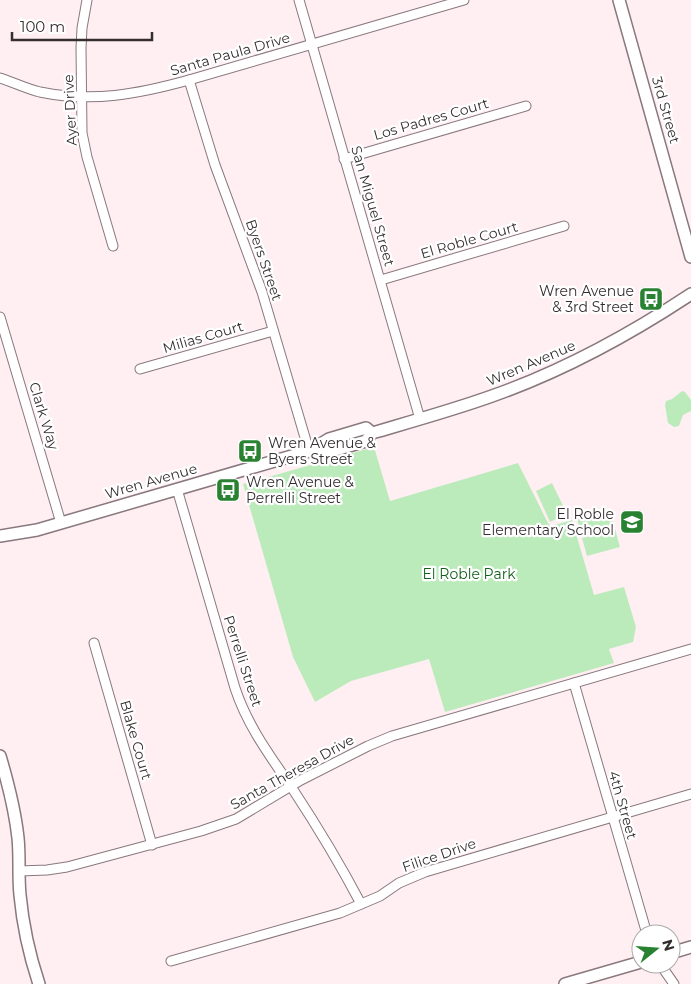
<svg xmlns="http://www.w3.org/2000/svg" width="691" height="984" font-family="Montserrat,sans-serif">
  <rect width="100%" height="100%" fill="#ffeff3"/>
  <g fill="#bcebbb">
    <path d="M682,391L685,392L691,400V411L683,415L679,426L674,427L668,423L665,405L666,401L672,399Z"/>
    <path d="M374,447L390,501L518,463L548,523L551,526L572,520L594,595L624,587L636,627L633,642L609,649L614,663L445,712L429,659L351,681L315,702L293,657L243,484Z"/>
    <path d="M552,483L567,514L550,522L536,491Z"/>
    <path d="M609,509L615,528L582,537L577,519Z"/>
    <path d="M615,529L620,547L587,556L582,538Z"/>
  </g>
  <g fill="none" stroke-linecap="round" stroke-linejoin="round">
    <defs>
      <g id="minor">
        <path d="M87,0L82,28L81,48L82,133L87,157L113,246"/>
        <path d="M299,0L420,419"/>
        <path d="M0,78C13,82 27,89 40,92C93,103 138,94 189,80L464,0"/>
        <path d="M189,80L215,165L262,292L309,451"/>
        <path d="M344,159L526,106"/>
        <path d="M381,280L564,226"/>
        <path d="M0,317L61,523"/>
        <path d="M140,369L273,331"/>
        <path d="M177,489L235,688C247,725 270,756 292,788C317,826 340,864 361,904"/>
        <path d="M94,643L152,845"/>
        <path d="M574,683L647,934"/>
        <path d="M19,871L47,870L67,867L201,831L236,819L301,780L368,746L392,736L691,649"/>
        <path d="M171,961L340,913L380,896L399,883L425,872L691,794"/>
        <path d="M660,964L674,984"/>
      </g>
      <g id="tertiary">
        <path d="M619,0L691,257"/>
        <path d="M311,450L329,439L366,428L372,433"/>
        <path d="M0,536L37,530L309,451H332L366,441L372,433C413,421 453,410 492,396C563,371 629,335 691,294"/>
        <path d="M0,756C8,783 15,810 18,838C20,857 18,876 20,895C23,927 29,954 39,984"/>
        <path d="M671,953L691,947"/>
        <path d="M565,984L641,962"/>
      </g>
    </defs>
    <use href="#minor" stroke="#89787d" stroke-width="11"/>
    <use href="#tertiary" stroke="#89787d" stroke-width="14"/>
    <use href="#minor" stroke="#fff" stroke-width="9"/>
    <use href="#tertiary" stroke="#fff" stroke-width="11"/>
  </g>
  <defs>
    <symbol id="bus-square" viewBox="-11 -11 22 22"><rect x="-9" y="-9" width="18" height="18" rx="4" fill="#298231" stroke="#fff"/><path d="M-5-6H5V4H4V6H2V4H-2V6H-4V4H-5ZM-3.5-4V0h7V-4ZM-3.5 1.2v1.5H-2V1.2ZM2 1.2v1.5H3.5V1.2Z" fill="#fff"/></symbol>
    <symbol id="school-square" viewBox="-11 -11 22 22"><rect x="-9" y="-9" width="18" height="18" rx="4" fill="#298231" stroke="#fff"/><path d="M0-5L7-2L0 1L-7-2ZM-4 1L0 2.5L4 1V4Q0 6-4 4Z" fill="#fff"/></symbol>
  </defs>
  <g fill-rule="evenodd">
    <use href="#bus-square" x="637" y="285" width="28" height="28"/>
    <use href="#bus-square" x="236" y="437" width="28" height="28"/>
    <use href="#bus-square" x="214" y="476" width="28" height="28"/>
    <use href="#school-square" x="618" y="508" width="28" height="28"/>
  </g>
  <g text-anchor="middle" stroke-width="4.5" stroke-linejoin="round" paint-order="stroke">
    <g font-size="14" fill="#352e30" stroke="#fff">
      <text transform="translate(230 54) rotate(-16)" y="5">Santa Paula Drive</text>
      <text transform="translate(70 110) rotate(-93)" y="5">Ayer Drive</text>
      <text transform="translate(666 110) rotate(74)" y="5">3rd Street</text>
      <text transform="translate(431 119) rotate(-16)" y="5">Los Padres Court</text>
      <text transform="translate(373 206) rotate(74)" y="5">San Miguel Street</text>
      <text transform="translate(469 240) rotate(-16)" y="5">El Roble Court</text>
      <text transform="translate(264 260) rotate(71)" y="5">Byers Street</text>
      <text transform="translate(203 337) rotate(-16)" y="5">Milias Court</text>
      <text transform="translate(531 363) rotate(-23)" y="5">Wren Avenue</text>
      <text transform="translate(44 416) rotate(73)" y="5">Clark Way</text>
      <text transform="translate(151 481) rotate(-16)" y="5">Wren Avenue</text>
      <text transform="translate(243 661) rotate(72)" y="5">Perrelli Street</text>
      <text transform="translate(136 740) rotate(74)" y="5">Blake Court</text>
      <text transform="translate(292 772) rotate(-29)" y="5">Santa Theresa Drive</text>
      <text transform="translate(623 805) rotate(74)" y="5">4th Street</text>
      <text transform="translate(439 855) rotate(-19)" y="5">Filice Drive</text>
    </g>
    <g font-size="14" fill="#352e30" stroke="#fff" text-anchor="end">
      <text x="634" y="296">Wren Avenue<tspan x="634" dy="16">&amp; 3rd Street</tspan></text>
      <text x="268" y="448" text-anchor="start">Wren Avenue &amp;<tspan x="268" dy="16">Byers Street</tspan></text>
      <text x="246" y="487" text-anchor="start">Wren Avenue &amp;<tspan x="246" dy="16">Perrelli Street</tspan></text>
      <text x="614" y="519">El Roble<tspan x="614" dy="16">Elementary School</tspan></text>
    </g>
    <g font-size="14" fill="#15611e" stroke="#fff">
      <text x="469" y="579">El Roble Park</text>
    </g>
  </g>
  <g transform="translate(656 949) rotate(73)"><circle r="24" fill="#ffffff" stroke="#aeabac"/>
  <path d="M0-4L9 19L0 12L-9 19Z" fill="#298231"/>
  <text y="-8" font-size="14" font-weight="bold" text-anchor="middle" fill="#352e30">N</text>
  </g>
  <path d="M12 32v8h140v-8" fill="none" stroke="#352e30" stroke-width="2.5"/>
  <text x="20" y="32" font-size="15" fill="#352e30" stroke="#ffffff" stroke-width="4" paint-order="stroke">100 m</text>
</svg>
